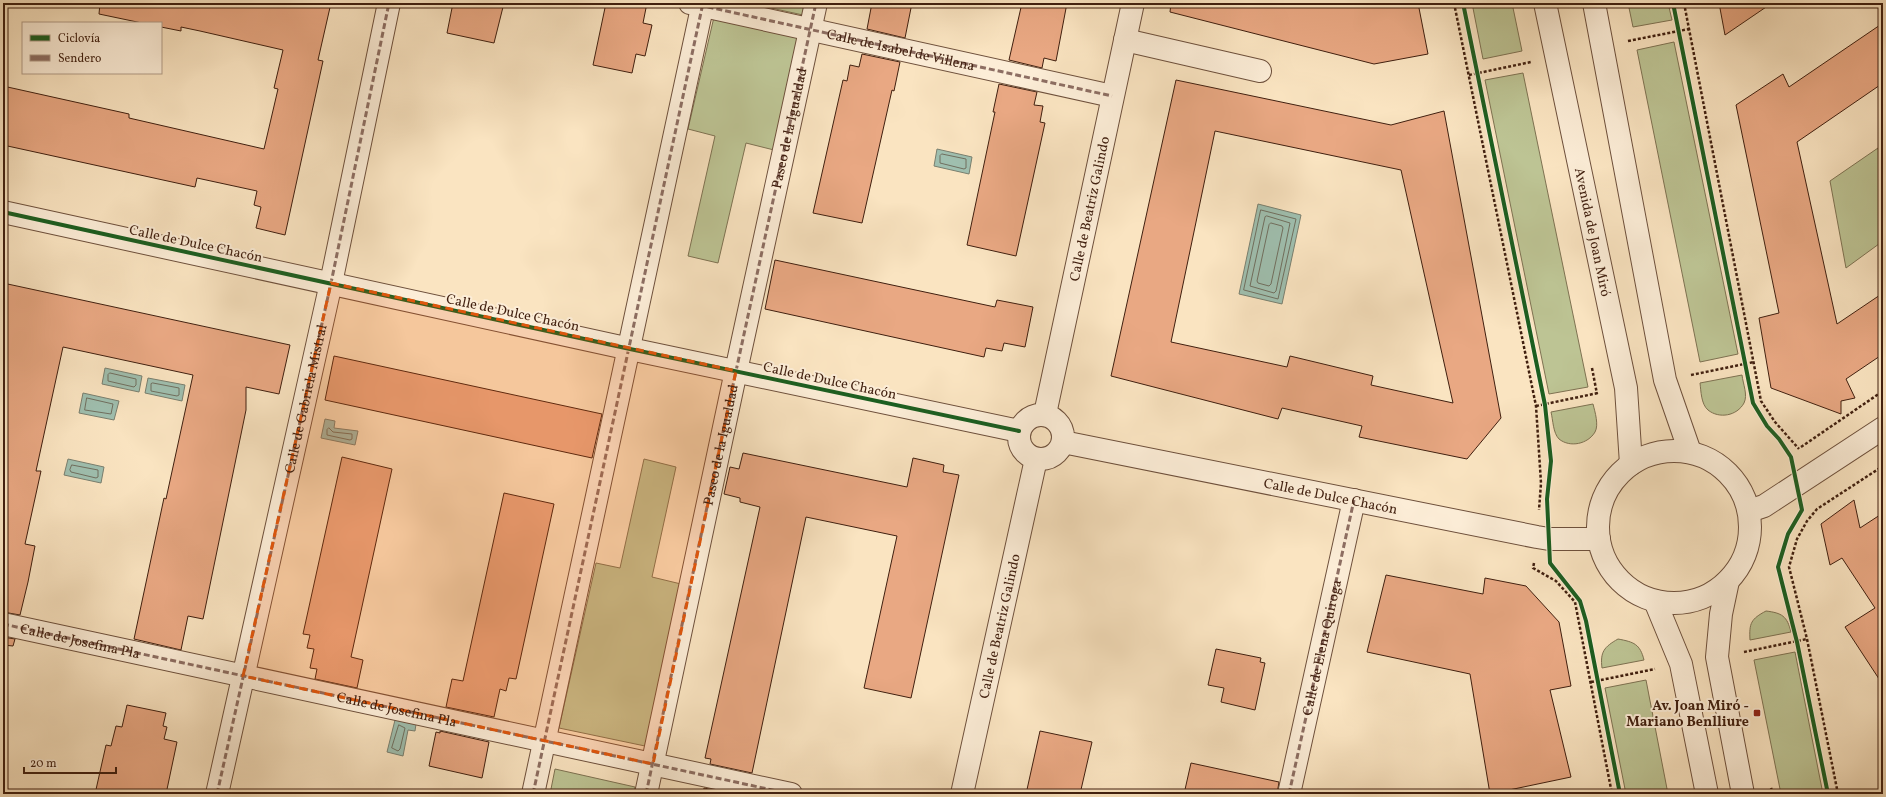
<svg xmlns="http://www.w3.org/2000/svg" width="1886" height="797" font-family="Vollkorn,serif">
  <rect width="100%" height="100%" fill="#fae4c1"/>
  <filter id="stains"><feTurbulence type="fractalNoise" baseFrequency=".005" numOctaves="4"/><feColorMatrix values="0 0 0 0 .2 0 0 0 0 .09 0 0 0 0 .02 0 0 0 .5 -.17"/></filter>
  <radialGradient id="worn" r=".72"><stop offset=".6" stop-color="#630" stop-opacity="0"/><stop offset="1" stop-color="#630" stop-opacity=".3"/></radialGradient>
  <g fill="#bdc494" stroke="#7e7252">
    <path d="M748,3H806L803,15Z"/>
    <path d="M1472,3H1512L1522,51L1483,59Z"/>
    <path d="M1628,3H1668L1672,20L1633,27Z"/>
    <path d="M714,17L799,38L774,150L746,143L718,263L688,256L715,136L688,129Z"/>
    <path d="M1674,42L1738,354L1700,362L1637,50Z"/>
    <path d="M1523,73L1588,387L1549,394L1485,80Z"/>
    <path d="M1878,148L1883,171V241L1846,268L1830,181Z"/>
    <path d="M1742,375C1743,384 1748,395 1744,403C1737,416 1719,419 1708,410C1701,404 1701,391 1700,383Z"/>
    <path d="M1593,404C1595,412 1599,425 1595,432C1588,444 1570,448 1559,439C1553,433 1553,420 1551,412Z"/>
    <path d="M644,459L676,467L652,577L681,584L645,746L559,728L596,563L620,568Z"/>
    <path d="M1766,611C1782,613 1787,616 1791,632L1750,640C1749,623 1751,619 1766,611Z"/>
    <path d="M1618,639C1634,642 1640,644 1644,660L1602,668C1600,652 1604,647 1618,639Z"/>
    <path d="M1795,652L1823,794H1781L1754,660Z"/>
    <path d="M1646,680L1668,794H1626L1605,688Z"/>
    <path d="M555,769L635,787L634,794H550Z"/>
  </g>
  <g fill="#9fbfaf" stroke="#797f6f">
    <path d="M937,149L972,157L969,174L934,166Z"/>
    <path d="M1258,204L1301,215L1282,304L1239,294Z"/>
    <path d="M105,368L142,376L139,392L102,384Z"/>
    <path d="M148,378L185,385L182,401L145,393Z"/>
    <path d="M83,393L119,401L114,420L79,413Z"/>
    <path d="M325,419L335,421L334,428L358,431L355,445L321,438Z"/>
    <path d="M68,459L104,467L101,483L64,475Z"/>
    <path d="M395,720L416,724L415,731L408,730L403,756L387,752Z"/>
  </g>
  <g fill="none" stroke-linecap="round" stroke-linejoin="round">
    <g stroke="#706f5f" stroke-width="1">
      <path d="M942,154L966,159V168L964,169L940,163V156Z"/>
      <path d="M1261,210L1296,219L1278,299L1244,290Z"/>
      <path d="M1267,216L1290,223L1276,291L1274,293L1250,286L1265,217Z"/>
      <path d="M1271,223L1282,226L1283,228L1271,284L1269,286L1258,283L1257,281L1269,225Z"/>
      <path d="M110,373L136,379V385L134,387L108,381V375Z"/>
      <path d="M153,383L179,388V395L177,396L151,391V384Z"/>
      <path d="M87,398L113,404L111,414L85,410Z"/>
      <path d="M329,428L333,432L352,434V439L350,440L327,435V430Z"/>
      <path d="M72,465L98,470V477L96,478L71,472L70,470Z"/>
      <path d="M399,725L405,728L400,749L398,751L392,748Z"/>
    </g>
  </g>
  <g fill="#e9a883" stroke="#401f0f" fill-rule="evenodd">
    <path d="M100,3H331L318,60L323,61L285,235L256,228L261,207L254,205L257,191L197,178L195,187L3,145V86L129,114V118L264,149L278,89L274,88L283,50L200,31L181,27V31L161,27V23H142L99,14Z"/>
    <path d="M453,3H504L494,43L447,33Z"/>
    <path d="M606,3H647L643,23L652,25L645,56L636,54L632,73L593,65Z"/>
    <path d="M872,3H912L905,38L867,29Z"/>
    <path d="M1022,3H1067L1056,61L1044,58L1042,68L1009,60Z"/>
    <path d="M1171,3H1418L1428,54L1374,64L1170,12Z"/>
    <path d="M1719,3H1772L1725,35Z"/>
    <path d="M1883,23V83L1797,142L1837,324L1883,293V354L1846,379L1855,398L1841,401V414L1771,388L1759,318L1779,313L1736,105L1783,74L1789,87Z"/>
    <path d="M862,54L900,62L894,91L892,90L862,223L813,213L843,80L847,81L850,65L859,67Z"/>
    <path d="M1176,80L1391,125L1444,111L1501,418L1467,459L1359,437L1362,426L1282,408L1278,419L1111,376ZM1215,131L1401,170L1453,403L1371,385L1373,376L1290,356L1287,367L1171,342Z"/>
    <path d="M999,84L1037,92L1034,105L1043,106L1040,122L1045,123L1016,256L967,245L995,112H993Z"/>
    <path d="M775,260L995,307L997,300L1033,307L1025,347L1004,343L1002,351L986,348L984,357L765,309Z"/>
    <path d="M3,283L290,345L279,394L246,387V410L203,619L188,616L181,650L134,639L164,498L166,499L193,375L63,347L36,471H41L25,544L35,546L28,582L20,615L3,612Z"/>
    <path d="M334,356L602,414L592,458L325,400Z"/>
    <path d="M743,453L907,487L913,458L944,465L943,472L959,475L911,698L864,688L897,536L806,517L752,773L710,764L711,759L705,758L760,507L740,502V498L724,494L730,467L739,469Z"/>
    <path d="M342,457L392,469L351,657L363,660L357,688L315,679L317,669L310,668L314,649L307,648L310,635L303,634Z"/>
    <path d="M504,493L554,504L516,679L509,678L506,691L500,689L494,717L446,707L452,679L463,681Z"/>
    <path d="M1854,500L1860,528L1883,513V685L1845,627L1875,608L1842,558L1830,565L1821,524Z"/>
    <path d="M1386,575L1483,594L1485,578L1526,586L1559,622L1571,686L1550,690L1571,777L1490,794L1470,674L1367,652Z"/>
    <path d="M3,637L15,639L13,646L3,645Z"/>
    <path d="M1216,649L1261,658L1260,662L1265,663L1255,710L1221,702L1224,688L1208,685Z"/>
    <path d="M127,705L166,713L163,726L167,727L164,739L177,742L166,794H95L106,745L111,746L116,726L122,727Z"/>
    <path d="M440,731L489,742L482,778L429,766L436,732L440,733Z"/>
    <path d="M1040,731L1092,742L1080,794H1026Z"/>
    <path d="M1191,763L1279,782L1277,794H1184Z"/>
    <path d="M704,788L732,794H703Z"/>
  </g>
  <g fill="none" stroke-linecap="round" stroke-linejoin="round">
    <defs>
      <g id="minor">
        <path id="s1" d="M690,3L1112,96"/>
        <path id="s2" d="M1545,3L1626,388L1631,464"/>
        <path d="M1594,3L1665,380L1690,452"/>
        <path d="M1125,40L1260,71"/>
        <path d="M3,212L630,349L1019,431"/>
        <path id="s3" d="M1045,414L1133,3"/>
        <circle cx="1041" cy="437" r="22"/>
        <path id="s4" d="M1063,442L1537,537L1549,539H1599"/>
        <circle cx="1674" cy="527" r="76"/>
        <path d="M1749,511L1764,506L1883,428"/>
        <path d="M1728,581L1721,614L1717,657L1743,794"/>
        <path d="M1655,601L1681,664L1707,794"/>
        <path d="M3,624L791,794"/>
        <path id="s5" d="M217,794L331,283L389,3"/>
        <path d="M533,794L703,3"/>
        <path d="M646,794L736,371L816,3"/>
        <path id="s6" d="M962,794L1036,459"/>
        <path id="s7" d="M1289,794L1354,500"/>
      </g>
    </defs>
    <use href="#minor" stroke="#6e503c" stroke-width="24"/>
    <g stroke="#401f0f" stroke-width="2.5" stroke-dasharray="3 2" stroke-linecap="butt">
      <path d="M1454,3L1536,406L1541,483L1539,510"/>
      <path d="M1684,3L1761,401L1775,422L1799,449"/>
      <path d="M1628,41L1689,29"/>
      <path d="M1469,75L1531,62"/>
      <path d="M1592,368L1597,394"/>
      <path d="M1691,375L1754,362"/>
      <path d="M1536,406L1598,393"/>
      <path d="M1801,447L1883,391"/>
      <path d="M1534,563L1533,568L1556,581L1575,602L1612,794"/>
      <path d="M1744,652L1807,639"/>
      <path d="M1591,682L1655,669"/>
      <path d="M1771,788L1773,794"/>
      <path d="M1838,794L1807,639L1789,567L1797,539L1807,521L1817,509L1883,466"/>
    </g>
    <use href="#minor" stroke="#fcedd7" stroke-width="22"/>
    <g stroke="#8d6e63" stroke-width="3" stroke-dasharray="6 3" stroke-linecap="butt">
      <path d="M690,3L1112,96"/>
      <path id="s8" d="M3,624L791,794"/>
      <path d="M217,794L331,283L389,3"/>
      <path d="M533,794L703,3"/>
      <path id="s9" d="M646,794L736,371L816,3"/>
      <path d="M1289,794L1354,500"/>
    </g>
    <defs>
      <g id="cycleway">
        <path d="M1463,3L1545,405L1551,461L1547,499L1550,563L1580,601L1586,621L1620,794"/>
        <path d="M1673,3L1753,403L1767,426L1779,439L1791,457L1802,510L1788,534L1778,567L1797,642L1828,794"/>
        <path d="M3,212L630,349L1019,431"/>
      </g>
    </defs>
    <use href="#cycleway" stroke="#fcedd7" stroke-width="6"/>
    <use href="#cycleway" stroke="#1b5e20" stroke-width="4"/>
  </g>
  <path fill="#e0560c" fill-opacity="0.2" stroke="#e0560c" stroke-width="3" stroke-dasharray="8 5" stroke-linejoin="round" d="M331,283L736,371L653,764L243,676Z"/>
  <rect fill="#8f2418" stroke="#fcedd7" stroke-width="1.5" x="1753" y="709" width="8" height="8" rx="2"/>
  <g text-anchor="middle" stroke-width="4" stroke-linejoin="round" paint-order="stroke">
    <g font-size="14" fill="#401f0f" stroke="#fcedd7">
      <text dy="5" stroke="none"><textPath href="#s1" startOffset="216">Calle de Isabel de Villena</textPath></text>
      <text dy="5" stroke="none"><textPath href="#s9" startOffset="681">Paseo de la Igualdad</textPath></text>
      <text dy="5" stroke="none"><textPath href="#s3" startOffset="210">Calle de Beatriz Galindo</textPath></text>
      <text dy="5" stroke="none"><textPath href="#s2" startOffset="234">Avenida de Joan Miró</textPath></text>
      <text transform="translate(196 243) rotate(12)" y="5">Calle de Dulce Chacón</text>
      <text transform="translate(513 312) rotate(12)" y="5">Calle de Dulce Chacón</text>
      <text transform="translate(830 380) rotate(12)" y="5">Calle de Dulce Chacón</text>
      <text dy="5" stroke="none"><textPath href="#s5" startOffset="405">Calle de Gabriela Mistral</textPath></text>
      <text dy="5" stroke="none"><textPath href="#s9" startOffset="357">Paseo de la Igualdad</textPath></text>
      <text dy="5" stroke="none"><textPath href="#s4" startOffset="273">Calle de Dulce Chacón</textPath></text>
      <text dy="5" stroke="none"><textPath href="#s6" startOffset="172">Calle de Beatriz Galindo</textPath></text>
      <text dy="5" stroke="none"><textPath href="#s8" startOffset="79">Calle de Josefina Pla</textPath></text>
      <text dy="5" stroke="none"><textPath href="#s7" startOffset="150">Calle de Elena Quiroga</textPath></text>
      <text dy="5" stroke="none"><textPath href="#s8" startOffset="403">Calle de Josefina Pla</textPath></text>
    </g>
    <g font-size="14" font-weight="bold" fill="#401f0f" stroke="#fcedd7" text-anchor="end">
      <text x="1749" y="710">Av. Joan Miró -<tspan x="1749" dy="16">Mariano Benlliure</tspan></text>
    </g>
  </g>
  <rect width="1886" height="797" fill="none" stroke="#fae4c1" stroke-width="16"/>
  <rect x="4" y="4" width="1878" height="789" fill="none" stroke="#401f0f" stroke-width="2"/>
  <rect x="8" y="8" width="1870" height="781" fill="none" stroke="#401f0f"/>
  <rect x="22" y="22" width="140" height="52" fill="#fcedd7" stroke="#b19b87"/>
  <rect x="30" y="35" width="20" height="6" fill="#1b5e20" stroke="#b19b87"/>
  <text x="58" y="42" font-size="12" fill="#401f0f">Ciclovía</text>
  <rect x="30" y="55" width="20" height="6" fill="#8d6e63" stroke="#b19b87"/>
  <text x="58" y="62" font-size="12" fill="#401f0f">Sendero</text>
  <path d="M24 767v6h92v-6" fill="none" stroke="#401f0f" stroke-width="2"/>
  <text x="30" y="767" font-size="12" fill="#401f0f" stroke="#fcedd7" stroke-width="3" paint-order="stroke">20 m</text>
  <rect width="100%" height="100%" filter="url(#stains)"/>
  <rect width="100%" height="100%" fill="url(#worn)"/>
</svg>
